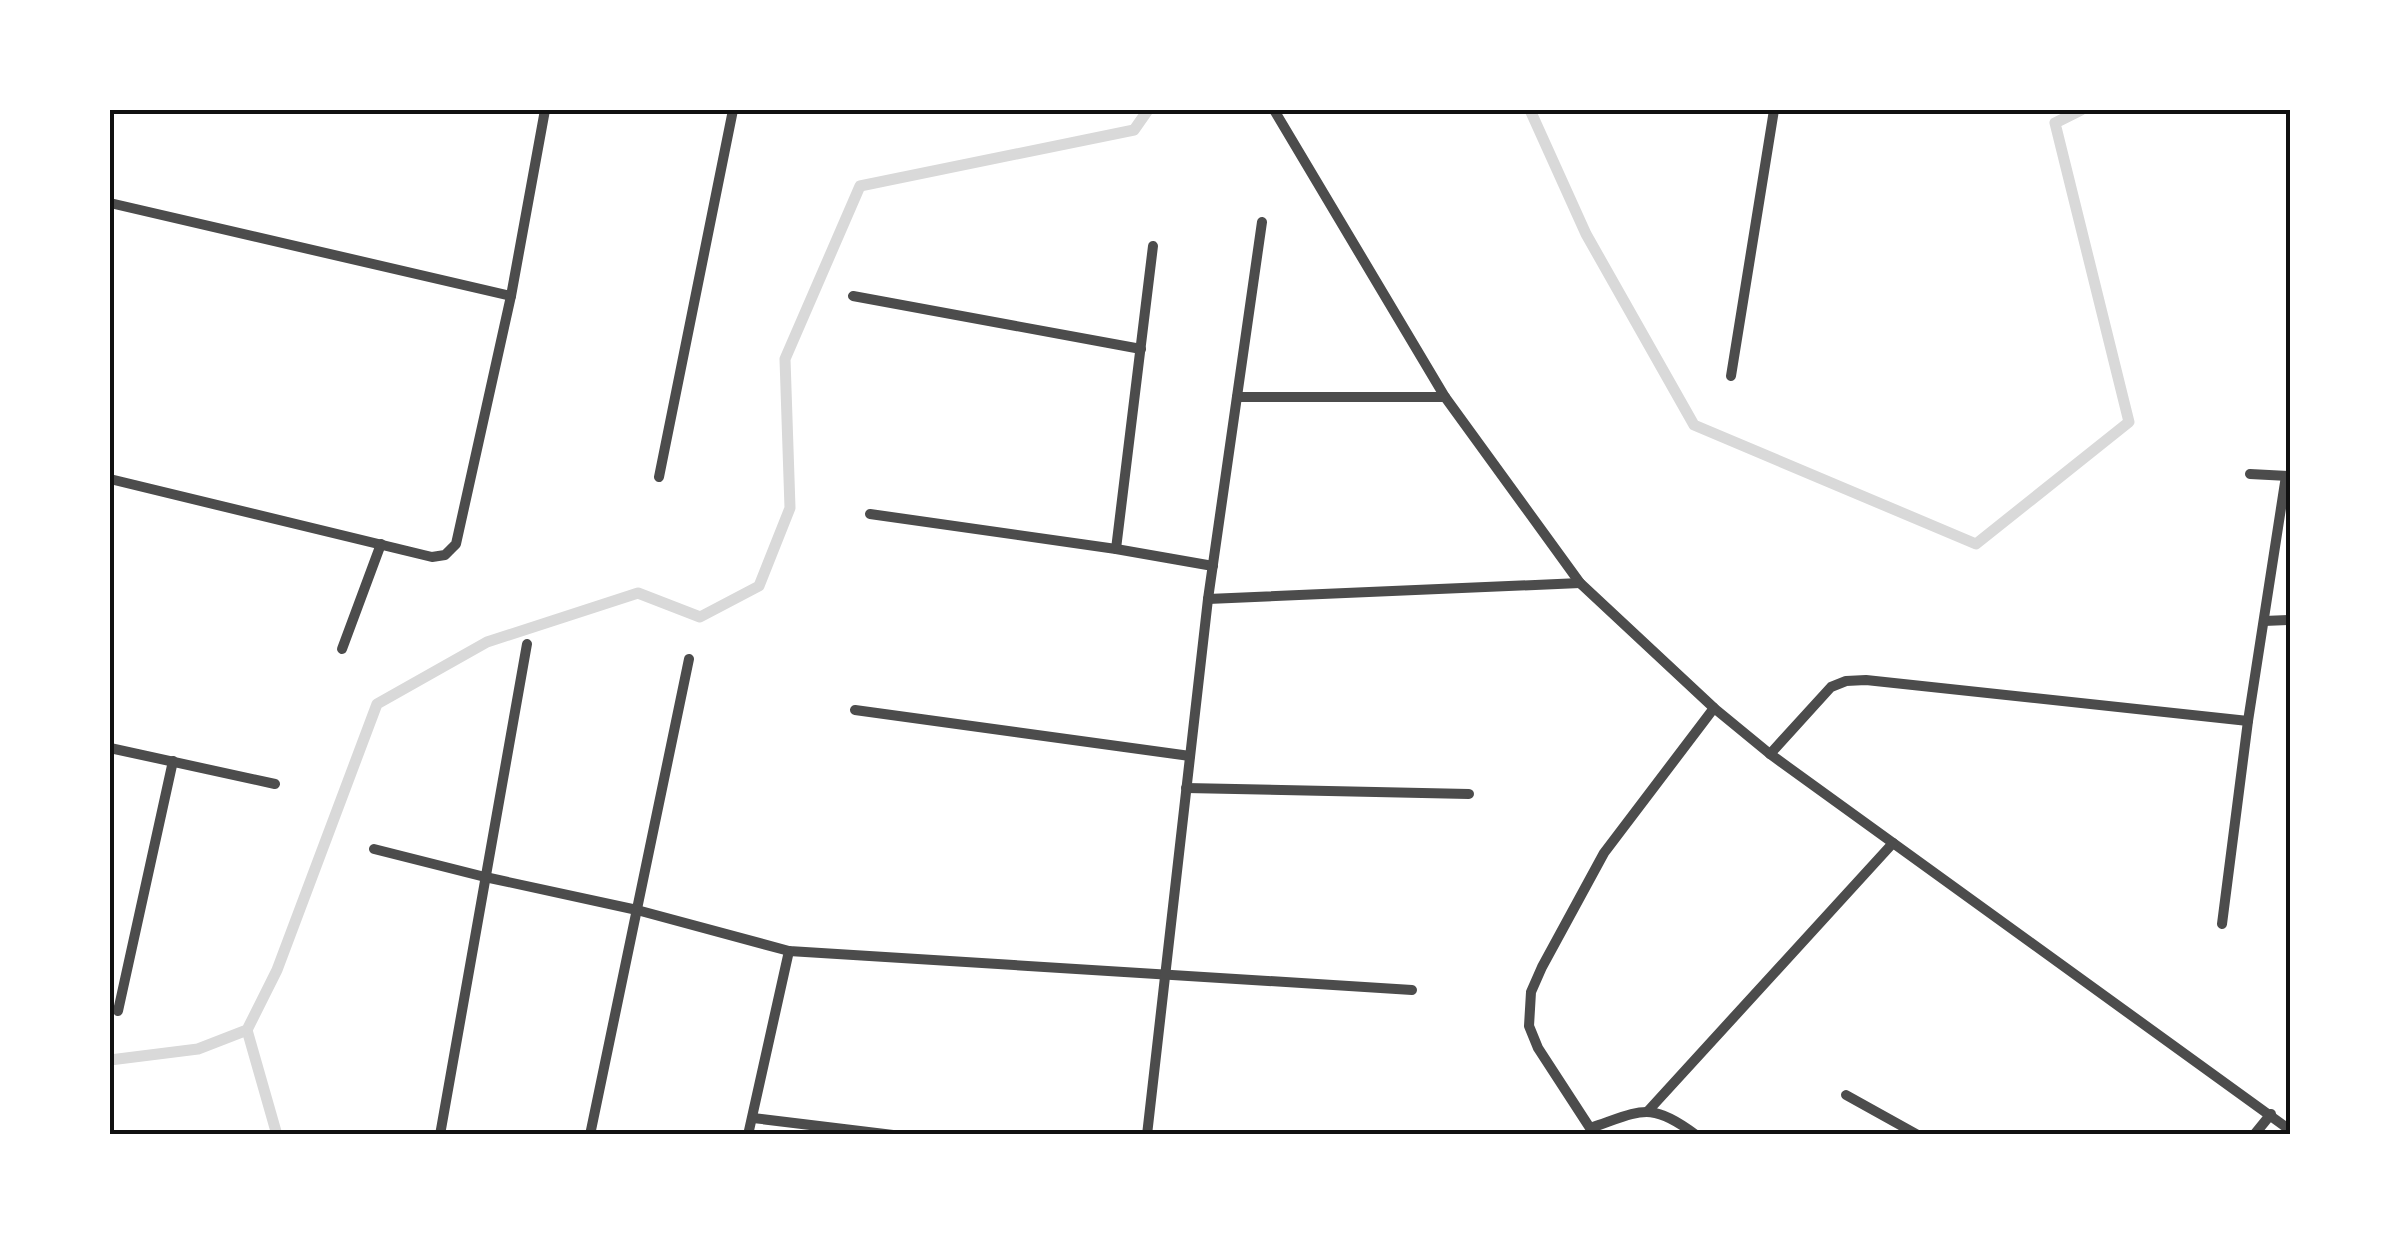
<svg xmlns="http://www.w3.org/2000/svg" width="2400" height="1245" font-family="'PT Sans Narrow',sans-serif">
  <rect width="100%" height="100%" fill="#fff"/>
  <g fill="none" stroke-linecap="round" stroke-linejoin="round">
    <g stroke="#d9d9d9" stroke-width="11">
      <path d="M1530,110L1586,234L1694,425L1976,544L2129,422L2055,123L2081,110"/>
      <path d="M247,1030L277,1135"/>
      <path d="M110,1060L198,1049L247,1030L277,970L377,704L487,642L638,593L700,617L759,586L790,508L785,359L860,186L1134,130L1148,110"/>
    </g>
    <g stroke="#4c4c4c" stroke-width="10">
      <path d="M1274,110L1445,397L1580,583L1714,708L1770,754L2290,1130"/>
      <path d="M110,203L511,296"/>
      <path d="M853,296L1141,349"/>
      <path d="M1731,376L1774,110"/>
      <path d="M1237,397H1445"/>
      <path d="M2250,474L2289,476"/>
      <path d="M659,477L733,110"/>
      <path d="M110,479L432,557L445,555L456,544L511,296L545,110"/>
      <path d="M870,514L1116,549L1213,566"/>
      <path d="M1116,549L1153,246"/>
      <path d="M1208,599L1580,583"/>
      <path d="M2264,621L2290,620"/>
      <path d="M342,649L381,544"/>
      <path d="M855,710L1190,756"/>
      <path d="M110,748L275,784"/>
      <path d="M1770,754L1831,687L1846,681L1866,680L2248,721"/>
      <path d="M1186,788L1469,794"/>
      <path d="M374,849L485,877L637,910L789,951L1412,990"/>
      <path d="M2222,924L2248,721L2286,476"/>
      <path d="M118,1011L173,761"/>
      <path d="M1846,1095L1918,1135"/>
      <path d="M1648,1111L1893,843"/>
      <path d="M753,1118L893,1135"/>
      <path d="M440,1135L527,644"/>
      <path d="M590,1135L689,659"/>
      <path d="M748,1135L789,951"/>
      <path d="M1147,1135L1208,599L1262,222"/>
      <path d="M1696,1135C1650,1100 1641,1111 1590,1128L1538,1048L1529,1026L1531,992L1542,967L1604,853L1714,708"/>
      <path d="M2254,1135L2271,1114"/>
    </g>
  </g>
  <rect width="2400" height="1245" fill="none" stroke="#ffffff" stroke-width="225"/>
  <rect x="112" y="112" width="2176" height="1020" fill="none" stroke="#111" stroke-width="4"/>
</svg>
